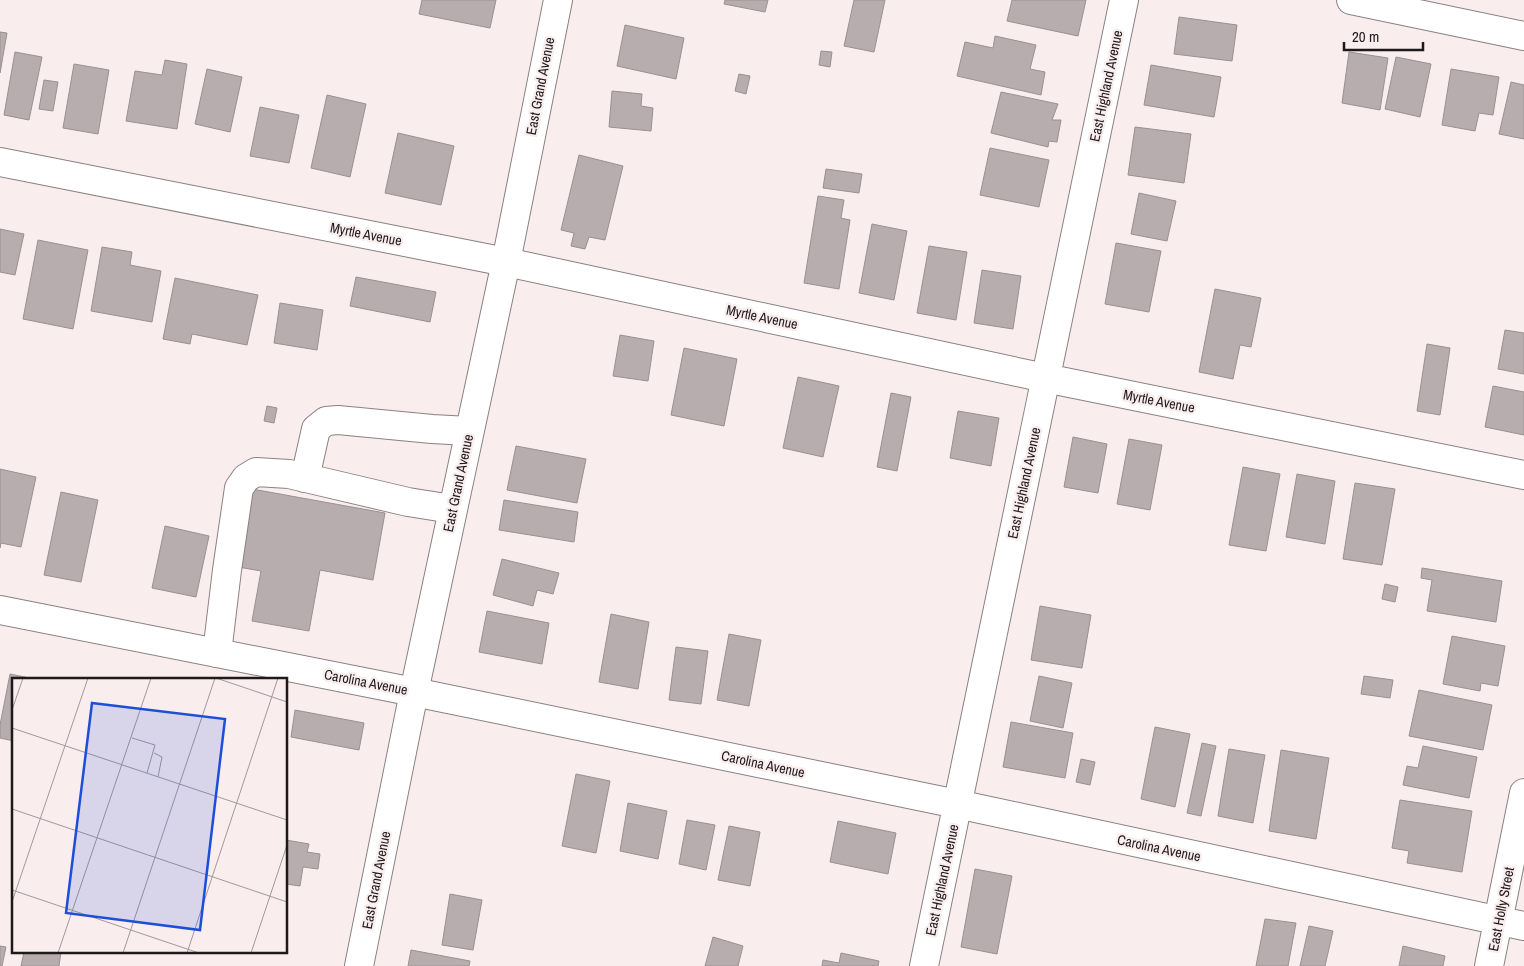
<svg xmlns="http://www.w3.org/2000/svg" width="1524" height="966" font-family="'Archivo Narrow',sans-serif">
  <rect width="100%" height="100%" fill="#f9edee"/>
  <g fill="#b8adae" stroke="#9b9091">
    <path d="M422,0H496L490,28L419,14Z"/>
    <path d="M725,0H768L765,12L724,4Z"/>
    <path d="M854,0H885L874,52L844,46Z"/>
    <path d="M1012,0H1086L1078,36L1007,21Z"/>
    <path d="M1179,17L1237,25L1232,61L1174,54Z"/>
    <path d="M625,25L684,38L676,79L617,66Z"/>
    <path d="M0,32L7,33L0,73Z"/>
    <path d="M995,36L1036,45L1030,69L1045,72L1041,95L957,76L965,42L993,48Z"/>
    <path d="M821,51L832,52L830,67L819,65Z"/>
    <path d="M15,52L42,57L29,120L4,115Z"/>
    <path d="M1349,52L1388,58L1380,110L1342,103Z"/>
    <path d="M1396,57L1431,64L1420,117L1385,109Z"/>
    <path d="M165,60L187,64L177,129L126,121L135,71L162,75Z"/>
    <path d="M74,64L109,70L98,134L63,128Z"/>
    <path d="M1151,65L1221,77L1214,117L1144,105Z"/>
    <path d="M207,69L242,77L230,132L195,124Z"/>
    <path d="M1451,69L1499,77L1493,115L1479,113L1475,131L1442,125Z"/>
    <path d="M739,74L750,76L746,94L735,91Z"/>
    <path d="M44,80L58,82L53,111L39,109Z"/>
    <path d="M1511,82L1524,85V139L1499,134Z"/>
    <path d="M612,91L642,94L641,106L653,108L651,131L609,127Z"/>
    <path d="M1001,92L1058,104L1052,120H1061L1057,142L1049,141L1048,147L991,133Z"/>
    <path d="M327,95L366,104L350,177L311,168Z"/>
    <path d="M260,107L299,115L289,163L250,156Z"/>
    <path d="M1135,127L1191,134L1184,183L1128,175Z"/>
    <path d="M398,133L454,146L441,205L385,193Z"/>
    <path d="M990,148L1049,160L1039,207L980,195Z"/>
    <path d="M579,155L623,166L605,240L589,237L585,249L571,246L574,233L561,230Z"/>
    <path d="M826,169L862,174L859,193L823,188Z"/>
    <path d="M1139,193L1176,201L1167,241L1131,234Z"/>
    <path d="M818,196L844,200L841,218L850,220L839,289L804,283Z"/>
    <path d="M872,224L907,231L894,300L859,293Z"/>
    <path d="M0,229L24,234L15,275L0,272Z"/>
    <path d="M38,240L88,250L73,329L23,319Z"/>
    <path d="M1116,243L1161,251L1149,312L1105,304Z"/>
    <path d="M929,246L967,252L956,320L917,313Z"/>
    <path d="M102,247L132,252L130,265L161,271L152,322L91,311Z"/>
    <path d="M982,270L1021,276L1013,329L974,323Z"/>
    <path d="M356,277L436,292L430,322L350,306Z"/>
    <path d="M175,278L258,295L247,345L192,334L190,344L163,339Z"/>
    <path d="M1215,289L1261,298L1251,347L1240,345L1233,379L1199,372Z"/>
    <path d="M280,303L323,310L317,350L274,343Z"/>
    <path d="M1505,330L1524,333V374L1498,369Z"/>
    <path d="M620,335L654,341L648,381L613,376Z"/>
    <path d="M1427,344L1450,348L1440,415L1417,411Z"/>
    <path d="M684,348L737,359L724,426L671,415Z"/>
    <path d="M798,377L839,386L823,457L783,448Z"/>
    <path d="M1493,386L1524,392V435L1485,427Z"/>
    <path d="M891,393L911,397L897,471L877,467Z"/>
    <path d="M267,406L277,408L274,423L264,421Z"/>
    <path d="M958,411L999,418L991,466L950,458Z"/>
    <path d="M1073,437L1107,444L1098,493L1064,487Z"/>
    <path d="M1129,439L1162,445L1150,510L1117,504Z"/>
    <path d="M516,446L586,459L577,503L507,490Z"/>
    <path d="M1243,467L1280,474L1266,551L1229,545Z"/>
    <path d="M0,469L36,477L21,547L1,543L0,548Z"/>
    <path d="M1297,474L1335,481L1325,544L1286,537Z"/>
    <path d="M1355,483L1395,489L1382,565L1343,559Z"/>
    <path d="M252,489L385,513L373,580L320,570L309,631L252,621L261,571L238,567Z"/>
    <path d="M61,492L98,500L81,582L44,575Z"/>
    <path d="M504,500L578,512L574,542L499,530Z"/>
    <path d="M165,526L209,536L196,597L152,588Z"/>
    <path d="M502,559L559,573L553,594L537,590L533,606L493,595Z"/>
    <path d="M1422,568L1502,581L1496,622L1427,611L1432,580L1421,578Z"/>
    <path d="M1385,584L1398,587L1395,602L1382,599Z"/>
    <path d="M1040,606L1091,615L1082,668L1031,660Z"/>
    <path d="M487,611L549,623L542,664L479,652Z"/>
    <path d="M611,614L649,622L638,689L599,682Z"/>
    <path d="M729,634L761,640L749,706L717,700Z"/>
    <path d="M1452,636L1505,646L1498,686L1481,683L1480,691L1443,684Z"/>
    <path d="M676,647L708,651L701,704L669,700Z"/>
    <path d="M10,674L39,680H14V741L0,738V725Z"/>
    <path d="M1039,676L1072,683L1063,728L1030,721Z"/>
    <path d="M1364,676L1393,680L1390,698L1361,694Z"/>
    <path d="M1419,690L1492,705L1483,750L1409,736Z"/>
    <path d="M295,710L364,723L359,750L291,737Z"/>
    <path d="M1011,722L1073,733L1065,778L1003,767Z"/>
    <path d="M1155,727L1190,734L1175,807L1141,799Z"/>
    <path d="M1202,743L1216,746L1201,816L1187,813Z"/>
    <path d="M1423,746L1477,757L1469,798L1403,785L1407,766L1418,768Z"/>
    <path d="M1229,749L1265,755L1253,823L1218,816Z"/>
    <path d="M1281,750L1329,758L1316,839L1269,831Z"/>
    <path d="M1081,759L1095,762L1090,785L1076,782Z"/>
    <path d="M576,774L610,781L596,853L562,846Z"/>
    <path d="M1400,800L1472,811L1462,872L1407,863L1409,851L1392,848Z"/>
    <path d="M628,803L667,811L658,859L620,851Z"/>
    <path d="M687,820L715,825L706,870L679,864Z"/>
    <path d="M838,821L896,833L888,874L830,862Z"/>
    <path d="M729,826L760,832L750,886L718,880Z"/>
    <path d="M286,840L309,844L307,852L320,854L318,869L303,867L300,886L286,884Z"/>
    <path d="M975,869L1012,876L997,954L961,947Z"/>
    <path d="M450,894L482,900L473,950L442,945Z"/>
    <path d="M1265,919L1296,923L1288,966H1256Z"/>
    <path d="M1309,926L1333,931L1325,966H1300Z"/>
    <path d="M713,937L743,946L738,966H705Z"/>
    <path d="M0,946L6,947L2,966H0Z"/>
    <path d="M1403,946L1445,956L1443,966H1399Z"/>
    <path d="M411,950L470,961L469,966H408Z"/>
    <path d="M24,952H61L59,966H21Z"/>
    <path d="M841,953L879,961L878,966H822L823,960L839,963Z"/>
  </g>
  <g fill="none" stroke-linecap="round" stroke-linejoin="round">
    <defs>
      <g id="minor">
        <path d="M1351,0L1524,36"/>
        <path d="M0,162L506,262L1045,378L1524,475"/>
        <path d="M305,478L316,429L326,421L338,420L432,429L469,431"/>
        <path d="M0,610L414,692L957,804L1524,926"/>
        <path d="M217,653L227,570L239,488L246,478L256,472L289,474L408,502L452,509"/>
        <path d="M924,966L1124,0"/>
        <path d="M1489,966L1524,793"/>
      </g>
      <path id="major" d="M359,966L414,692L506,262L558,0"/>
    </defs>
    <use href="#minor" stroke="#8b8182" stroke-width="30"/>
    <use href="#major" stroke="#8b8182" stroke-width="30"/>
    <use href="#minor" stroke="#fff" stroke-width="28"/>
    <use href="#major" stroke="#fff" stroke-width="28"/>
  </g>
  <g text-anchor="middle" stroke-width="4.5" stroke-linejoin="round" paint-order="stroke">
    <g font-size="14" fill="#1e1a1b" stroke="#f9edee">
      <text transform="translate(540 86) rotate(-79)" y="5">East Grand Avenue</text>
      <text transform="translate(1106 86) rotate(-78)" y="5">East Highland Avenue</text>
      <text transform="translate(366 234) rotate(11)" y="5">Myrtle Avenue</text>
      <text transform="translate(762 317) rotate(12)" y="5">Myrtle Avenue</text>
      <text transform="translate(1159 401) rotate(11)" y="5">Myrtle Avenue</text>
      <text transform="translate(458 483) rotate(-78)" y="5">East Grand Avenue</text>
      <text transform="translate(1024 483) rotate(-78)" y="5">East Highland Avenue</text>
      <text transform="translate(366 682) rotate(11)" y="5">Carolina Avenue</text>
      <text transform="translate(763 764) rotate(12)" y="5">Carolina Avenue</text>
      <text transform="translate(1159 848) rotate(12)" y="5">Carolina Avenue</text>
      <text transform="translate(376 880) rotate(-79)" y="5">East Grand Avenue</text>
      <text transform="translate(942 880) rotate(-78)" y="5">East Highland Avenue</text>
      <text transform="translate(1501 909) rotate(-79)" y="5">East Holly Street</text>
    </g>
  </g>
  <g transform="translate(12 678)">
    <rect width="275" height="275" fill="#f9edee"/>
    <path fill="none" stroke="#a1999a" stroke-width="1" d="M204,0L275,24M0,32L11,0M0,50L275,142M120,60L143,67L135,95M142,75L150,79L146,99M0,131L275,224M0,212L187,275M0,224L76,0M46,275L139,0M111,275L203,0M175,275L266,0M239,275L275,167"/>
    <path fill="#1d4ed8" fill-opacity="0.15" stroke="#1d4ed8" stroke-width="2.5" d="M80,25L213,41L188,252L54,235Z"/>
    <rect width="275" height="275" fill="none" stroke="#1e1a1b" stroke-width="2.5"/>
  </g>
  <path d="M1344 42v8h79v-8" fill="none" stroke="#1e1a1b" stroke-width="2.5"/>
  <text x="1352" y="42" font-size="15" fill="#1e1a1b" stroke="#f9edee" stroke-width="4" paint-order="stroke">20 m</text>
</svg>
